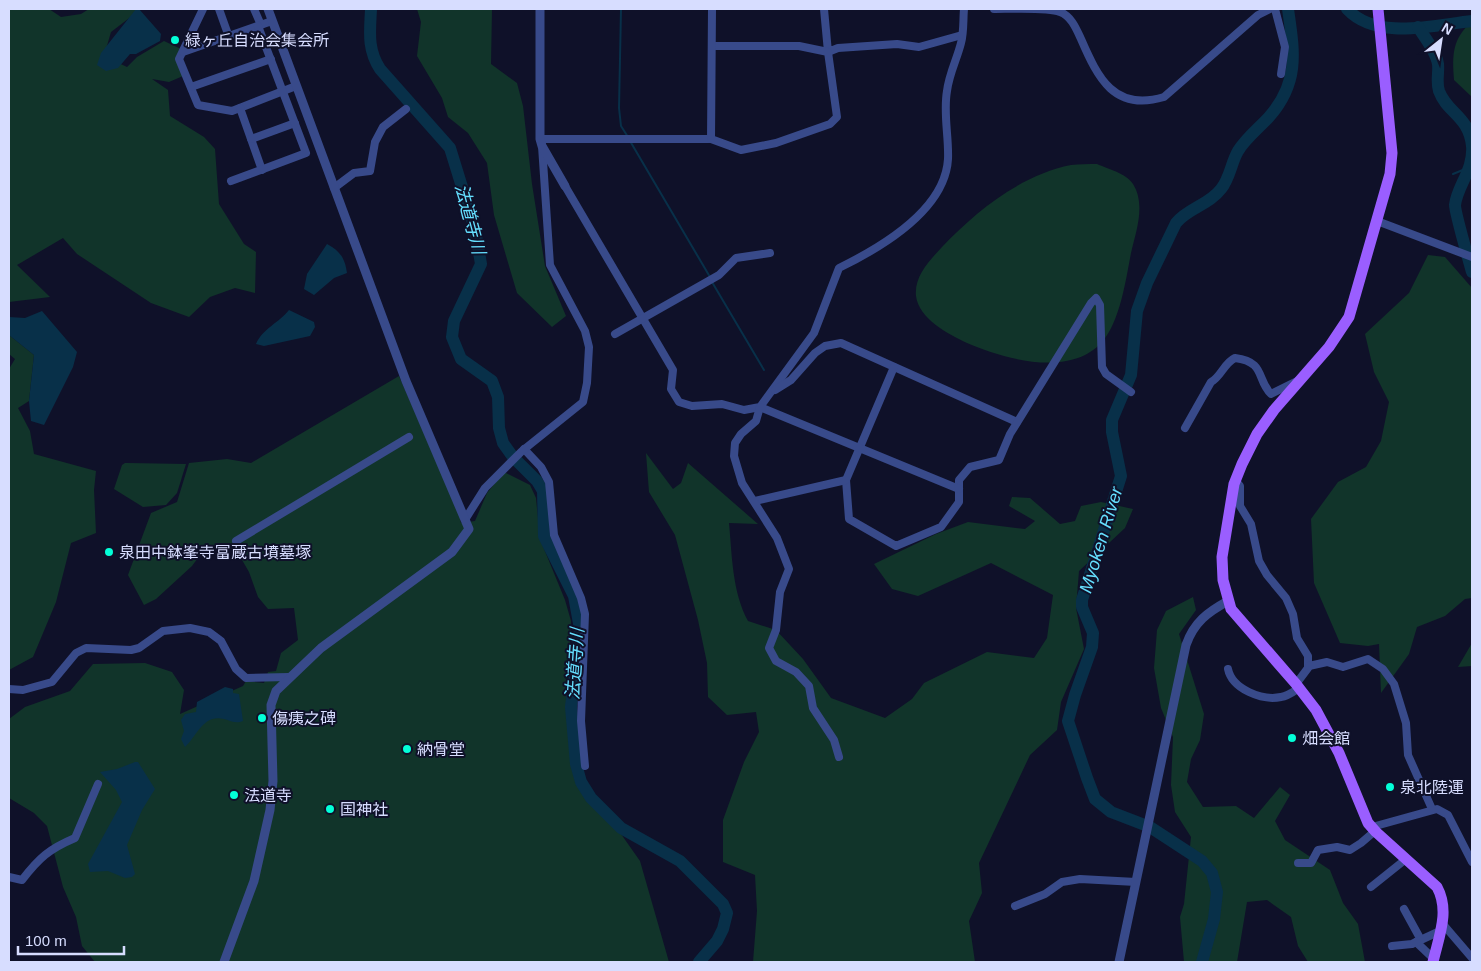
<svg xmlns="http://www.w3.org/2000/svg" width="1481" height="971" font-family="Helvetica,'Noto Sans JP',sans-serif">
  <rect width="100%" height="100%" fill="#0f1129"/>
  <g fill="#11342a">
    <path d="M9,9H49L61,17L81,14L89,9H141L111,32L104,56L127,67L137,57L164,41L181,49L183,76L169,82L152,79L168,90L170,116L204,137L215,149L219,204L244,244L256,252L255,293L235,288L210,297L189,317L151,303L77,254L63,238L17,265L50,297L9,302Z"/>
    <path d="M417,9H492L491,64L517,83L523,106L532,184L545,266L566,316L552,327L517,293L494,215L487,163L468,133L448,117L442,98L417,56L421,22Z"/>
    <path d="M1472,22V97L1454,80C1452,56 1452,38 1472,22Z"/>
    <path d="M1097,164C1108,169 1126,173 1133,184C1146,205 1136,231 1131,253C1126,279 1120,322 1102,342C1070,378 1004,359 967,343C948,334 919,319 916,296C914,276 930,260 942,247C976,211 1021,175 1071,165C1079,164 1089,164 1097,164Z"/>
    <path d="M1428,255L1445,257L1472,288V598L1465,599L1445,616L1417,627L1409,654L1381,693L1379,644L1368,646L1340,643L1314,583L1311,519L1338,482L1366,467L1381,441L1389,402L1374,372L1365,334L1409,293Z"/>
    <path d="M9,335L34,355L29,401L18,408L30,431L34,454L96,471L94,490L96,533L71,543L56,602L33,657L9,670V369L15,359L9,354Z"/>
    <path d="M399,376L459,513L461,523L475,521L487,493L504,472L530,485L536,498L540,539L565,600L571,621L567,715L571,764L590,799L621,834L640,861L669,962H95L82,946L76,917L63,887L47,826L34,813L9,798V719L25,707L70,691L93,664L145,663L172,672L184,690L180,714L243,686L246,681L264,683L268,672L276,671L281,653L298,640L294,608L268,609L258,597L249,572L234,546H218L203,551L192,566L156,599L144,605L128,575L151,513L177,502L189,463L227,459L251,463Z"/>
    <path d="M646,453L673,489L681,483L688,463L758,524L729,523C732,554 732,592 748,621L776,630L803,659L831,698L885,718L912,699L924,683L987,652L1034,658L1047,638L1053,595L991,563L918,596L892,589L874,564L936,534L968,522L1025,529L1035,521L1009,506L1012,497L1030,498L1060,524L1075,521L1081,506L1101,502L1133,509L1125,528L1079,571L1076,608L1084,649L1061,702L1057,730L1030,755L979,863L982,893L969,921L975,962H753L757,911L755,875L723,862V820L744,762L759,732L756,712L727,715L708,697L707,663L698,620L675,535L649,492Z"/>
    <path d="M125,463H128L186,464L177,493L166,505L143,507L114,489L122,465Z"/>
    <path d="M1193,597L1196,610L1179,634L1204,714L1200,740L1191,759L1187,782L1203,807L1236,806L1254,818L1280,787L1290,795L1275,821L1285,840L1330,870L1343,903L1358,924L1365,962H1308L1298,946L1291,917L1267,900L1247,902L1237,962H1184L1180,917L1184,904L1191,837L1175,812L1171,785L1173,737L1161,708L1154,668L1157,630L1166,611Z"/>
    <path d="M1472,643V666L1458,667Z"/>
  </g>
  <g fill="#083049">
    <path d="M136,9H139L161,34L160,41L136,54H130L118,68L106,71L97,65L101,53Z"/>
    <path d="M327,244C340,251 345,258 347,273L334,278L314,295L304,289L307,274Z"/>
    <path d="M289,310L314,322L315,327L310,336L264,346L256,344C263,328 279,323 289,310Z"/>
    <path d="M42,311L77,352L73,367L44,425L31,421L29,401L34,355L9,335V317L25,318Z"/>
    <path d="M225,687L233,689V693L239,694L243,721C236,724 231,721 224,719C203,714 197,736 185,747L181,739L184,731L181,720L185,714L196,712L197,702Z"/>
    <path d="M135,762H138L155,789L142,810L127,845L135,874L132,877L125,878L108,871L90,872L88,864L122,802L116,790L100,772L117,769Z"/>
  </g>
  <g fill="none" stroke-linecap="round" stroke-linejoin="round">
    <g stroke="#083049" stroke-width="2">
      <path d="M621,9L619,108L621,126L628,137"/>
      <path d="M630,141L710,277"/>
      <path d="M1453,174L1470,167"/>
      <path d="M712,282L764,370"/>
    </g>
    <g stroke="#083049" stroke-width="12">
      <path d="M371,9C370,31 367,49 380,69L450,148L475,229L481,264L454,321L452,337L461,359L492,381L498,397L499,428L503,443L513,457L537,481L543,491L544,536L574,596L580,629L571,707L576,764L581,782L591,798L621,828L680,861L723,904L727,913L723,929L717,941L699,962"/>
      <path d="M1347,9C1377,41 1434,25 1472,21"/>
      <path d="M1418,27C1425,38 1436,51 1438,64C1439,73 1436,82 1439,91C1447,113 1469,116 1472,146C1474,170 1457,186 1455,205C1455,213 1469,261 1472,272"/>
      <path d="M1202,962L1214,919L1217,892L1212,873L1202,861L1150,827L1111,812L1095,799L1087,778L1068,721L1075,695L1092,647L1093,633L1082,607V600L1121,476L1112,432V420L1131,375L1137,311L1147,283L1176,223C1188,208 1209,205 1221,189C1230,178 1231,163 1238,151C1246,138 1259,128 1269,117C1300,82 1294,51 1288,9"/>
    </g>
    <g stroke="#384a8a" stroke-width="8">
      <path d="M203,9L179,59L198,105L232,111L296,86"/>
      <path d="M219,9L229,37"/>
      <path d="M254,9L261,25"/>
      <path d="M824,9L828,52L838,48L897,44L919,47L962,35"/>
      <path d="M994,9C1009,9 1049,7 1060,12C1071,16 1076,28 1081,39C1098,78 1114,112 1164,97L1258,15L1270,9"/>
      <path d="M1275,9L1285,47L1281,74"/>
      <path d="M183,52L272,21"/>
      <path d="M191,87L271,59"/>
      <path d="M240,108L262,170"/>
      <path d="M251,139L295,123"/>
      <path d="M540,139H711L741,150L776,143L830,124L837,117L828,52L799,46H713"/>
      <path d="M711,139L712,9"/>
      <path d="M231,181L306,153L258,26"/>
      <path d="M565,186L673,370L671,389L679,402L692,406L722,404L744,410L760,407L814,333L839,268C880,248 945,210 948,159C949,137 943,113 947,91C949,74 957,59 961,43C964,32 963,20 964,9"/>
      <path d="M334,188L354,173L370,171L375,142L383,127L406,109"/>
      <path d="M1377,221L1472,257"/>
      <path d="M615,334L719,275L736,258L770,253"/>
      <path d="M775,390L791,380L815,353L825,346L841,343L1017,422"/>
      <path d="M1185,428L1211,382C1221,377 1224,363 1235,358C1266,362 1256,379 1271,394L1297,381"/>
      <path d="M524,449L541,467L549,482L554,535L581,598L585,614L581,721L585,766"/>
      <path d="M846,480L849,519L896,546L941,527L959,502V480L970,467L999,460L1010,434L1091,303L1096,298L1100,305L1102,367L1106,374L1131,392"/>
      <path d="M1236,481L1240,486V506L1251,524L1259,561L1267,575L1286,598L1293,614L1297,638L1308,656V668L1296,684"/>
      <path d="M755,501L846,480L894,367"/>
      <path d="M466,518L485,488L522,451L583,402L587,383L589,347L585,331L550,265L542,146"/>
      <path d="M236,541L409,437"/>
      <path d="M1309,666L1327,662L1343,667L1368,659L1383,669L1394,684L1406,723L1408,755L1432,809"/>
      <path d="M1228,669C1232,689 1262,701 1281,697C1288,696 1293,692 1299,688"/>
      <path d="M9,689L23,690L52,682L76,653L86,648L131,650L139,648L163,631L190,628L209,632L221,641L236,669L246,678L289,677"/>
      <path d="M839,757L834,740L813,708L809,686L796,672L776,661L769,648L776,630L780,592L789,569L777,538L742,483L734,456L735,443L741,434L756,421L760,407L959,489"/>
      <path d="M1372,827L1437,809L1448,815L1472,862"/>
      <path d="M1298,863H1311L1318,850L1337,847L1350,850L1361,843L1375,831"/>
      <path d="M9,877L22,880C39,858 49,849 75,838L98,784"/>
      <path d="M1371,887L1406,859"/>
      <path d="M1015,906L1045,894L1062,882L1080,879L1136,882"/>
      <path d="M1404,909L1421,940"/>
      <path d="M1442,923L1472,958"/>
      <path d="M1416,942L1434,959"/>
      <path d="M1392,946L1412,944L1440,931"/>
    </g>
    <g stroke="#384a8a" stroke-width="9">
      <path d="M540,9V139L542,146L565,186"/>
      <path d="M224,962L254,881L270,810L273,781L271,705L276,691L321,648L452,552L469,529L406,381L268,9"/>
      <path d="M1119,962L1186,645C1194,622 1208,612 1228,601"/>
    </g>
    <path stroke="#9a5eff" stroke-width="11" d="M1378,9L1392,153L1390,174L1349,317L1329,347L1274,410L1257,434L1242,464L1234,484L1222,557L1223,580L1231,609L1296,684L1316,710L1339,753L1368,823L1376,832L1437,887C1450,911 1439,936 1433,962"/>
  </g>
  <g fill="#03ffd8" stroke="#0f1129" stroke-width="2">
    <circle cx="175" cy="40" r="5"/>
    <circle cx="109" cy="552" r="5"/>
    <circle cx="262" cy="718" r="5"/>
    <circle cx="1292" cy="738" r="5"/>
    <circle cx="407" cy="749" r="5"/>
    <circle cx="1390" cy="787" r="5"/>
    <circle cx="234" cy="795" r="5"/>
    <circle cx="330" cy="809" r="5"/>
  </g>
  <g text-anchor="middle" stroke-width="4" stroke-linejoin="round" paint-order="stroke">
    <g font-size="16" fill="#d7ddff" stroke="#0f1129" text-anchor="start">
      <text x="185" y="46">緑ヶ丘自治会集会所</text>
      <text x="119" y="558">泉田中鉢峯寺富蔵古墳墓塚</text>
      <text x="272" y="724">傷痍之碑</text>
      <text x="1302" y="744">畑会館</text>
      <text x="417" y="755">納骨堂</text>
      <text x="1400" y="793">泉北陸運</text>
      <text x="244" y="801">法道寺</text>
      <text x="340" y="815">国神社</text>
    </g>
    <g font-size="18" font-style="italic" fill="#65dfff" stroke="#0f1129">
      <text transform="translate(470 219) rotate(75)" y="6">法道寺川</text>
      <text transform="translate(1101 540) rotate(-73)" y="6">Myoken River</text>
      <text transform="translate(575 664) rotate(-86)" y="6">法道寺川</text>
    </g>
  </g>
  <rect width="1481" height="971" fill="none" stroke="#d7ddff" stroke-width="20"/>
  <g transform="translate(1441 40) rotate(30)" stroke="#0f1129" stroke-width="4" paint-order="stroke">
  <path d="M0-4L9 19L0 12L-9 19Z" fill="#d7ddff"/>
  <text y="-8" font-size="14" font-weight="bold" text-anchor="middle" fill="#d7ddff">N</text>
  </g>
  <path d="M18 946v8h106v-8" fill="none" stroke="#d7ddff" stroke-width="2.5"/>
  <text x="25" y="946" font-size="15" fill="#d7ddff" stroke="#0f1129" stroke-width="4" paint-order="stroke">100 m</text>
</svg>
